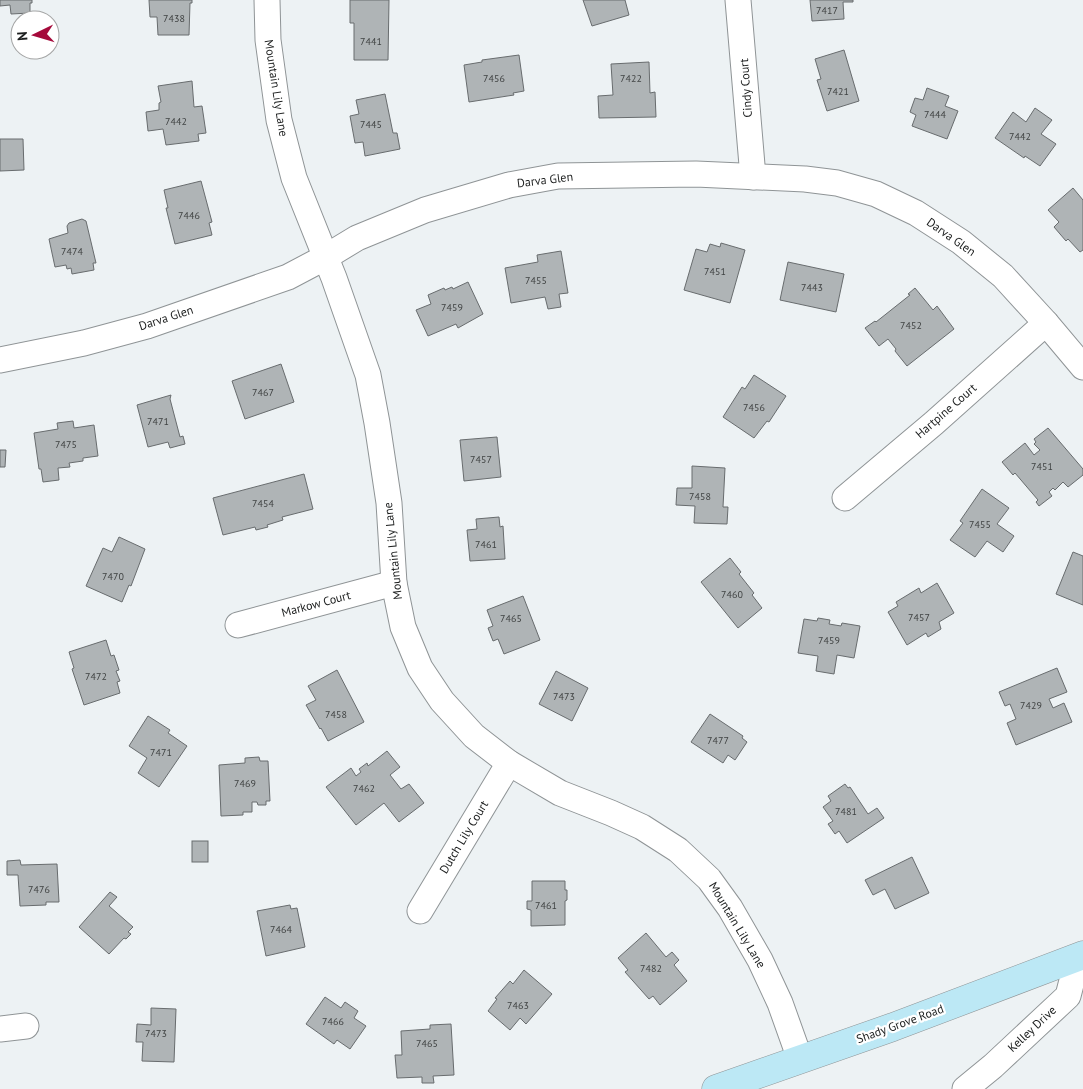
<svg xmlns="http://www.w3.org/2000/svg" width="1083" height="1089" font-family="'PT Sans',sans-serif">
  <rect width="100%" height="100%" fill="#edf2f4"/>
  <g fill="#afb4b6" stroke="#686c6e">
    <path d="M0,0H32V3H30V13L11,14L10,5L0,6Z"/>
    <path d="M149,0H192V3H190L189,35H158L157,17H150Z"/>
    <path d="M350,0H389L388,60H354V23H350Z"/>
    <path d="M583,0H625L629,15L592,26Z"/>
    <path d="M810,0H853V2H843L844,19L812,21Z"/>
    <path d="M844,50L859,101L827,111L817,80L821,79L815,59Z"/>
    <path d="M519,55L524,91L513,93L514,95L469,102L464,65L482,62V60Z"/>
    <path d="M649,62L650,93L655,92L656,117L599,118L598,96L613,95L611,64Z"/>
    <path d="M192,81L194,107L202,106L206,133L198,134L199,141L166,145L163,129L148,131L146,112L159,110V103L161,102L158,86Z"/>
    <path d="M927,88L949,96L945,106L958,111L947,139L912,126L916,115L910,112L915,98L923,100Z"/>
    <path d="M385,94L393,133H397L400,149L365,156L363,142L355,143L350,116L359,114L356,100Z"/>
    <path d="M1035,108L1052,120L1041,134L1056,144L1040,166L1025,156L1024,158L995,138L1013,112L1026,122Z"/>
    <path d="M0,139H23L24,170L0,171Z"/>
    <path d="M201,181L212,222L209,223L212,235L175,244L166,208H168L164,190Z"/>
    <path d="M1073,188L1083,200V250L1080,252L1068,239L1066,241L1054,227L1059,222L1048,210Z"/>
    <path d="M82,219L86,221L96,263H93L94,270L72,274L71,268L67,269L66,265L55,267L49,239L68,233L67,226L69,223Z"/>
    <path d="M721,243L745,250L730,303L684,290L696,249L707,252L710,244L720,247Z"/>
    <path d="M561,251L568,293L559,294L561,307L548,309L545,297L511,303L505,268L538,262L537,255Z"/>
    <path d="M788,262L844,274L836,312L780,300Z"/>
    <path d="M468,282L483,314L458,328L456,324L428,336L416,310L431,304L428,295L444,288L445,290L452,287L453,289Z"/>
    <path d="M915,288L933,310L937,306L954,329L907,366L895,351L896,349L888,339L879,346L865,328L875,321L876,322L910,295L908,294Z"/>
    <path d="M281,364L294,402L245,419L232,381Z"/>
    <path d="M754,375L786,396L769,422L767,421L754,438L723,417L742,387L745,389Z"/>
    <path d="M171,395L170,399L180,437L183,436L185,444L170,448L168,442L148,447L137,405Z"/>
    <path d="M73,421L74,428L94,425L98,456L83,458V461L69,463L70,467L58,468L59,480L43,482L41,469H39L34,433L58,429L57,423Z"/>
    <path d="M1048,428L1083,469V475L1068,487L1063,482L1055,490L1053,488L1049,492L1052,496L1039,506L1036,502L1038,500L1015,473L1013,475L1002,462L1025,443L1034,455L1040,450L1034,444L1036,442L1034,439Z"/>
    <path d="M497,437L501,477L464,481L460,440Z"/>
    <path d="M0,450H6L5,467H0Z"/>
    <path d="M692,466L725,468L723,507H728L727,524L694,523L695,506L676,505L677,488H692Z"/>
    <path d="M304,474L313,509L282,517L283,520L267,525L268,527L256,530L255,527L223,535L213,498Z"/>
    <path d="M982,489L1009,508L997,524L1014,536L1003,552L987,541L975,557L950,540L963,523L960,521Z"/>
    <path d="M499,517L500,527L503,526L505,559L470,561L467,530L477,529L476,519Z"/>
    <path d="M119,537L145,549L131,586L129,585L122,602L86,586L103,548L112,552Z"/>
    <path d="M1073,552L1083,556V605L1056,594Z"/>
    <path d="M730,558L741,572L739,574L754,593L752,595L762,608L738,628L701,582Z"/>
    <path d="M937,583L954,613L939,622L941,629L928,637L926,633L907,645L888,612L898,606L896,602L919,588L921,593Z"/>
    <path d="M523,596L540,640L504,654L498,639L493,641L488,628L493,626L487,610Z"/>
    <path d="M818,618L830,620L829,624L841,626L842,623L860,626L854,658L837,655L834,674L816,671L818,656L798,653L804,619L817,621Z"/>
    <path d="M106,640L111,656L114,655L119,670L116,671L120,681L117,682L120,693L84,705L72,669L74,668L69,652Z"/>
    <path d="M1057,668L1067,692L1049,699L1053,708L1064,703L1072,722L1016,745L1007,723L1016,719L1010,704L1005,706L999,692Z"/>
    <path d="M337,670L364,722L328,741L321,728L320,729L306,705L316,700L308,686Z"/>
    <path d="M556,671L588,688L572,721L539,704Z"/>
    <path d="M710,714L743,736L742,738L747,742L735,760L728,755L723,763L691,742Z"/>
    <path d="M148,716L170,730L168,733L187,746L159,787L138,773L147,758L129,746Z"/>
    <path d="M387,751L400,767L390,775L401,789L409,784L424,803L399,822L384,803L356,825L326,787L351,768L356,776L361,772L359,769L367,763L368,766Z"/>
    <path d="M259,757L260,761H268L270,801H266V805H258L257,802H252V812H243V815L221,816L219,765L245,763V758Z"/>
    <path d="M845,784L848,788L850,787L868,814L877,808L884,818L847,843L839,831L835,834L828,824L833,821L823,807L831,801L828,796Z"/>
    <rect x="192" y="841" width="16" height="21"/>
    <path d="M912,857L929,893L895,909L885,889L873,895L865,880Z"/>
    <path d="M20,860L21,865L57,864L59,902H46V905L20,906L18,875H7V861Z"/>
    <path d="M532,881H565V890H567V900L565,901V925L531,926V910L527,909V901H532Z"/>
    <path d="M110,892L117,897L109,906L133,927L128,932L131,934L126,939L124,938L109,954L79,927Z"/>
    <path d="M290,905L291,909L297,908L305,947L266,956L257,911Z"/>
    <path d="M646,933L666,957L672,952L679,960L674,965L687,981L660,1005L653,996L649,999L625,972L628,970L618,958Z"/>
    <path d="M524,970L552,994L526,1024L520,1018L510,1030L488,1011L497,999L495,998L510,981L513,984Z"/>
    <path d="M325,997L341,1008L345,1002L358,1011L354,1018L366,1026L350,1049L337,1040L334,1044L306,1024Z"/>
    <path d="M151,1008L176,1009L174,1062L142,1061L143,1042H136L137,1024L151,1025Z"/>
    <path d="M451,1024L454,1075L433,1076L434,1083H422V1077L397,1078L395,1055H402L401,1031L430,1029V1025Z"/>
  </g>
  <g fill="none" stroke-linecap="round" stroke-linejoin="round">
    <defs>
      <g id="street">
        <path d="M267,0L268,40L279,120L294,178L334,278L368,375L377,423L389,503L394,583L403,627L420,668L442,701L474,736L509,763L560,793L611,813L642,827L678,850L709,879L730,908L760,960L780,1003L800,1059"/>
        <path d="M738,0L753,177"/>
        <path d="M0,360L84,343L147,326L288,277L324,258L357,238L425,210L509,185L558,176L696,174L805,179L837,183L876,194L916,213L961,242L1003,276L1046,323L1083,367"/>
        <path d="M845,498L934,423L1046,323"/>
        <path d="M238,625L394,583"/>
        <path d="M420,911L509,763"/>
        <path d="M0,1029L26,1026"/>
        <path d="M965,1089L993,1066L1068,996L1078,957"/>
      </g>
      <path id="secondary" d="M716,1089L893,1027L1083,955"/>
    </defs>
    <use href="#street" stroke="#8f9496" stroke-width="27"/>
    <use href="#secondary" stroke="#8f9496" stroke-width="29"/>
    <use href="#street" stroke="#fff" stroke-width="25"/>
    <use href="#secondary" stroke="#bce8f5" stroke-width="28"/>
  </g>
  <g text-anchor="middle" stroke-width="4.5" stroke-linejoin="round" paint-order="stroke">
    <g font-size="10" fill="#404343">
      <text x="827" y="14">7417</text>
      <text x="174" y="22">7438</text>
      <text x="371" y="45">7441</text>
      <text x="494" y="82">7456</text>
      <text x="631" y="82">7422</text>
      <text x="838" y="95">7421</text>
      <text x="935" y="118">7444</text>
      <text x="176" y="125">7442</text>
      <text x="371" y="128">7445</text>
      <text x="1020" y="140">7442</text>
      <text x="189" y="219">7446</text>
      <text x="72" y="255">7474</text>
      <text x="715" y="275">7451</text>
      <text x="536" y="284">7455</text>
      <text x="812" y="291">7443</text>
      <text x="452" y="311">7459</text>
      <text x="911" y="329">7452</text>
      <text x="263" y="396">7467</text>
      <text x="754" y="411">7456</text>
      <text x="158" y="425">7471</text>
      <text x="66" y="448">7475</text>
      <text x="481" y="463">7457</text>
      <text x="1042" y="470">7451</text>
      <text x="700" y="500">7458</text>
      <text x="263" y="507">7454</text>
      <text x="980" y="528">7455</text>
      <text x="486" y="548">7461</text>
      <text x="113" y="580">7470</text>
      <text x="732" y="598">7460</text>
      <text x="919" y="621">7457</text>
      <text x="511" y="622">7465</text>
      <text x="829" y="644">7459</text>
      <text x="96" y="680">7472</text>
      <text x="564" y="700">7473</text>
      <text x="1031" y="709">7429</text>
      <text x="336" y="718">7458</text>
      <text x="718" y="744">7477</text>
      <text x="161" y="756">7471</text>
      <text x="245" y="787">7469</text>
      <text x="364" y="792">7462</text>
      <text x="846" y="815">7481</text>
      <text x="39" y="893">7476</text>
      <text x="546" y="909">7461</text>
      <text x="281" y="933">7464</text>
      <text x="651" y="972">7482</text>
      <text x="518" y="1009">7463</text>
      <text x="333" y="1025">7466</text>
      <text x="156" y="1037">7473</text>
      <text x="427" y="1047">7465</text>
    </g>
    <g font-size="12" fill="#1b1d1d" stroke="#fff">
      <text transform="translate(276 88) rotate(81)" y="4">Mountain Lily Lane</text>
      <text transform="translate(746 88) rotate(-94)" y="4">Cindy Court</text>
      <text transform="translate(545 180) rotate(-7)" y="4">Darva Glen</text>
      <text transform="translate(951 237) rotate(35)" y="4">Darva Glen</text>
      <text transform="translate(166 318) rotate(-18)" y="4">Darva Glen</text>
      <text transform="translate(946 411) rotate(-41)" y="4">Hartpine Court</text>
      <text transform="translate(393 551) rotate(-96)" y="4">Mountain Lily Lane</text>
      <text transform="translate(316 604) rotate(-15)" y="4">Markow Court</text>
      <text transform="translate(464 837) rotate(-59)" y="4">Dutch Lily Court</text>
      <text transform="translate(737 925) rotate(59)" y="4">Mountain Lily Lane</text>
      <text transform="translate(900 1024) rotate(-20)" y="4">Shady Grove Road</text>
      <text transform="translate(1032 1029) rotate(-43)" y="4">Kelley Drive</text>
    </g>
  </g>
  <g transform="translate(35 35) rotate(265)"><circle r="24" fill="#ffffff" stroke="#a4a5a5"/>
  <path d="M0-4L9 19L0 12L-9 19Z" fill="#a50a3b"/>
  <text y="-8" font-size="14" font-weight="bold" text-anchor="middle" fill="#1b1d1d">N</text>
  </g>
</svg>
